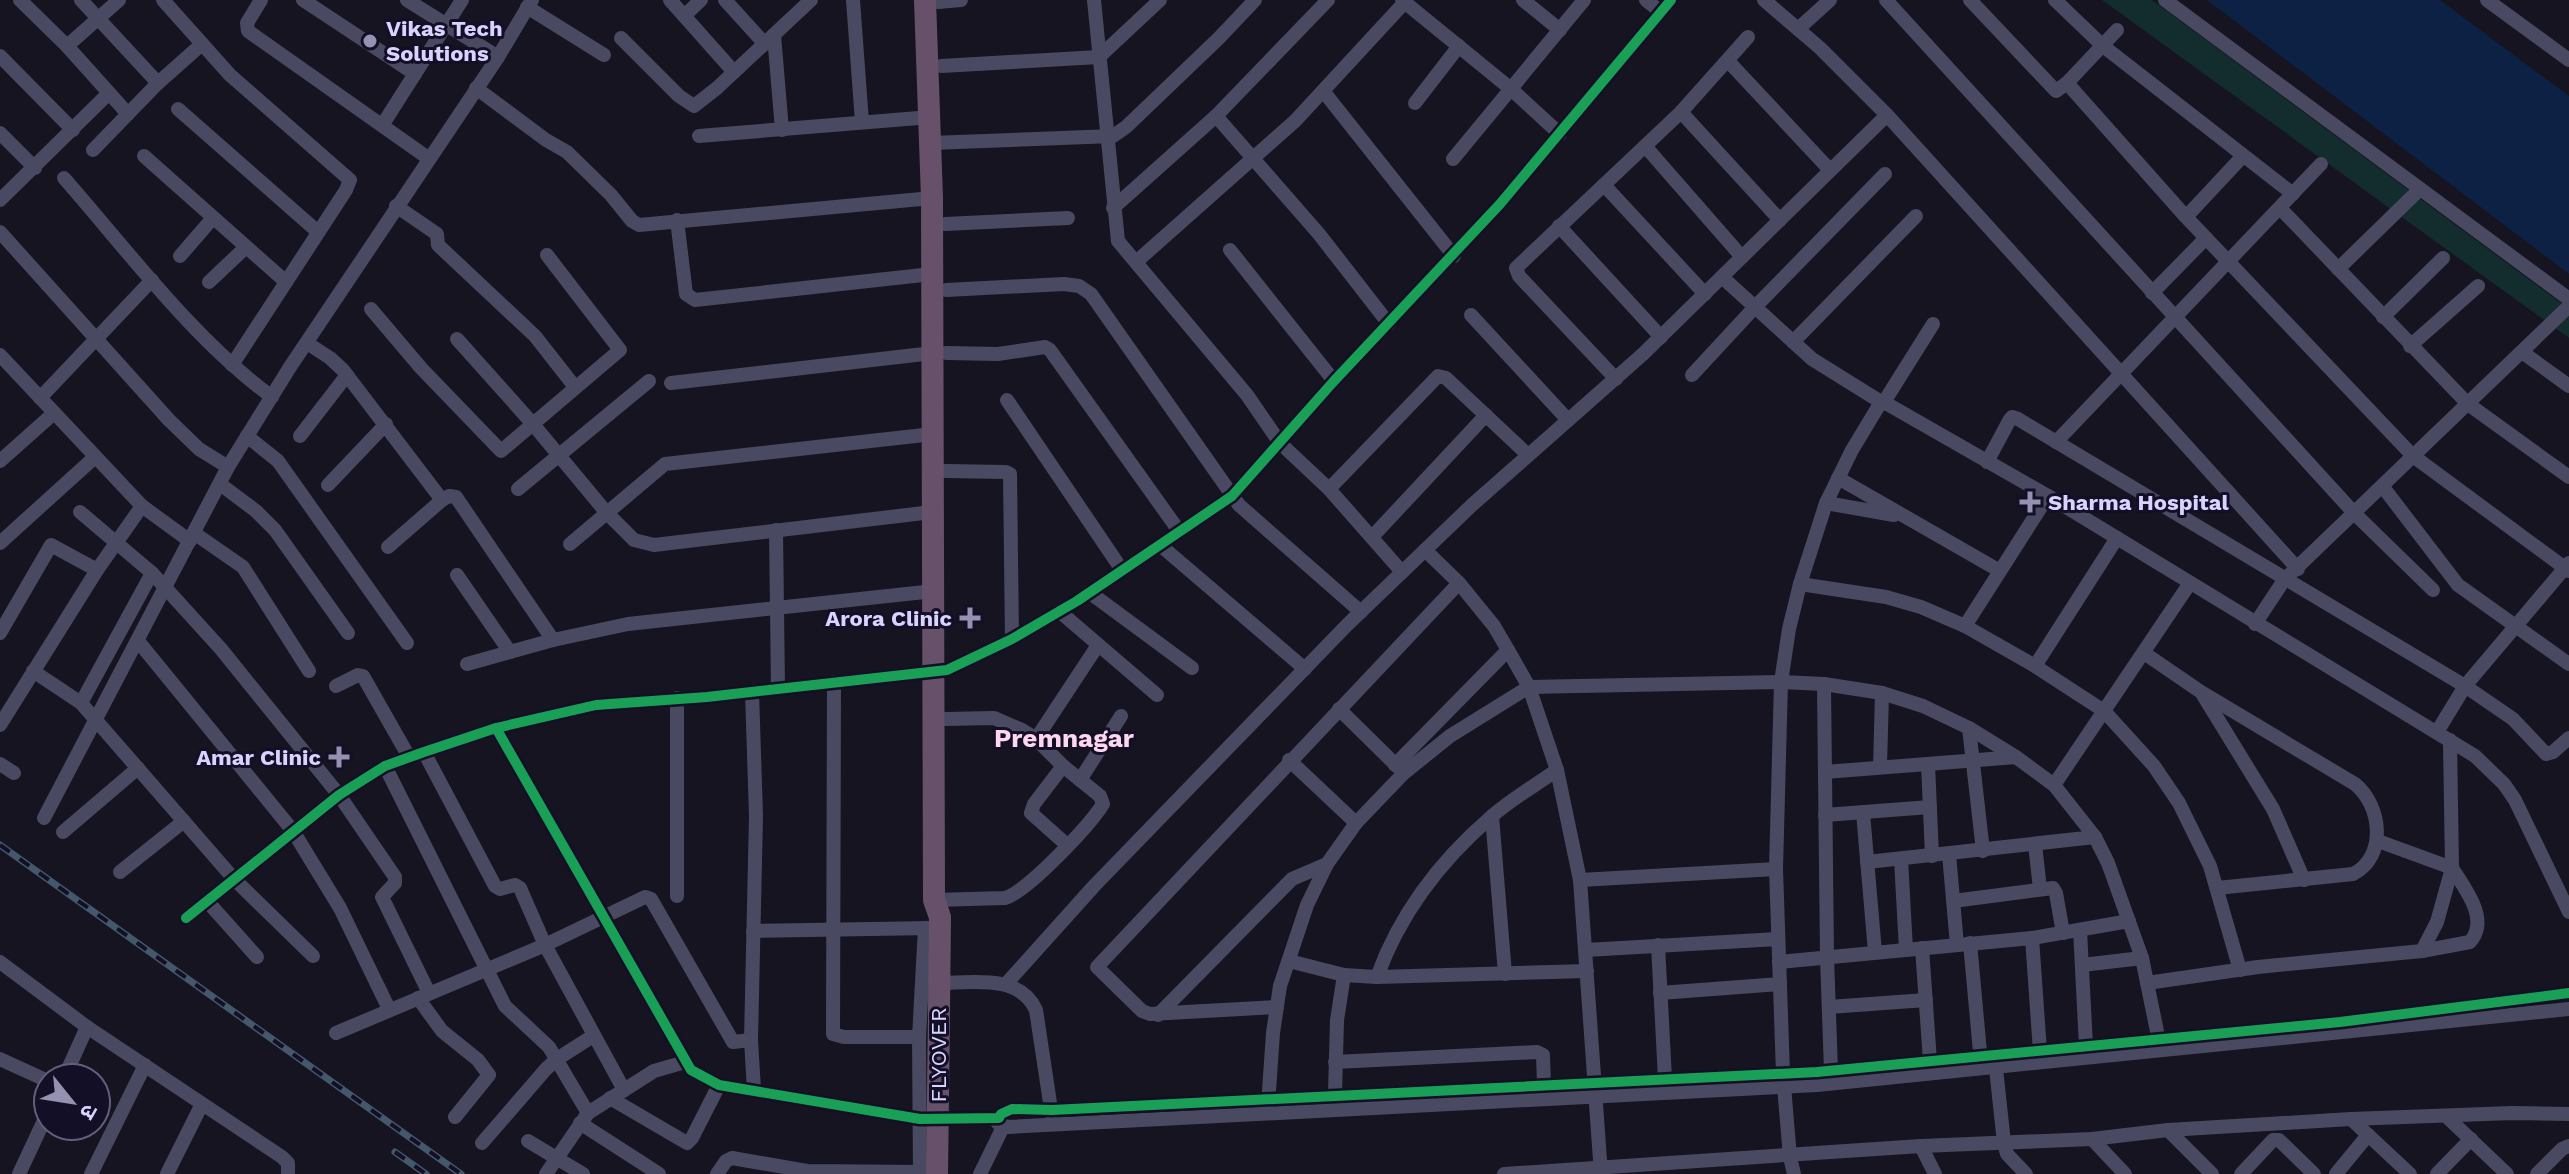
<svg xmlns="http://www.w3.org/2000/svg" width="2569" height="1174" font-family="'Work Sans','Noto Sans Devanagari',sans-serif">
  <rect width="100%" height="100%" fill="#161421"/>
  <path fill="#132c2d" d="M2102,0H2152L2569,309V338Z"/>
  <path fill="#0d2144" d="M2207,0H2440L2569,96V274Z"/>
  <g fill="none" stroke-linecap="round" stroke-linejoin="round">
    <g stroke="#4a4962" stroke-width="14">
      <path d="M20,0L67,46L128,114"/>
      <path d="M81,0L158,83"/>
      <path d="M163,0L230,75L350,180L346,190L232,365"/>
      <path d="M261,0L247,23L248,31L428,158"/>
      <path d="M303,0L415,74"/>
      <path d="M407,0L498,57"/>
      <path d="M670,0L734,72"/>
      <path d="M725,0L765,44"/>
      <path d="M853,0L862,122"/>
      <path d="M1094,0L1118,241L1247,395L1280,443L1329,489L1402,572"/>
      <path d="M1402,0L1511,89L1560,134"/>
      <path d="M1523,0L1560,30"/>
      <path d="M1646,0L1661,12"/>
      <path d="M1764,0L1820,48L1887,115L2298,569"/>
      <path d="M1886,0L2355,514L2433,590"/>
      <path d="M1970,0L2056,91L2067,83L2117,30"/>
      <path d="M2055,0L2103,46L2293,194"/>
      <path d="M2165,0L2569,299"/>
      <path d="M2487,0L2569,60"/>
      <path d="M938,2L961,0"/>
      <path d="M527,7L604,55"/>
      <path d="M684,16L701,0"/>
      <path d="M1798,29L1830,0"/>
      <path d="M774,35L782,130"/>
      <path d="M621,38L679,96L694,106L717,88L811,0"/>
      <path d="M67,46L119,0"/>
      <path d="M0,56L73,130"/>
      <path d="M1728,61L1830,170"/>
      <path d="M941,66L1099,57L1160,0"/>
      <path d="M2067,83L2186,217L2413,456L2569,571"/>
      <path d="M476,88L546,140L567,152L611,195L632,221L639,225L932,198"/>
      <path d="M1324,92L1454,256"/>
      <path d="M1415,103L1459,46"/>
      <path d="M178,109L318,232"/>
      <path d="M1681,112L1780,220"/>
      <path d="M1216,116L1319,234L1389,324"/>
      <path d="M383,124L462,0"/>
      <path d="M0,133L35,168"/>
      <path d="M699,136L931,117"/>
      <path d="M931,143L1113,136L1126,127L1219,38L1255,0"/>
      <path d="M1645,146L1742,257"/>
      <path d="M93,150L158,83L202,44"/>
      <path d="M144,156L286,282"/>
      <path d="M1453,159L1584,0"/>
      <path d="M64,178C128,251 194,340 272,397"/>
      <path d="M1604,185L1705,294"/>
      <path d="M0,200L109,93"/>
      <path d="M396,206L437,234L438,245L535,336L575,387"/>
      <path d="M1113,208L1216,116L1328,0"/>
      <path d="M2280,208L2468,404L2569,477"/>
      <path d="M2186,217L2242,157"/>
      <path d="M677,220L686,294L695,300L932,274"/>
      <path d="M945,224L1068,218"/>
      <path d="M1559,226L1661,337"/>
      <path d="M0,232L169,420L199,449L228,467"/>
      <path d="M1230,250L1334,381"/>
      <path d="M180,256L212,219"/>
      <path d="M1136,262L1295,121L1405,2"/>
      <path d="M2338,269L2420,189"/>
      <path d="M1722,277L1812,359L1881,402L1889,405L2048,496L2475,756L2504,784L2515,800L2569,912"/>
      <path d="M209,282L245,248"/>
      <path d="M946,290L1064,284L1079,286L1091,294L1239,505L1361,612"/>
      <path d="M2152,293L2206,238"/>
      <path d="M371,309L421,368L501,451L620,350L547,255"/>
      <path d="M1471,315L1568,420"/>
      <path d="M2383,317L2443,258"/>
      <path d="M457,339L532,423L606,512L634,540L654,545L932,512"/>
      <path d="M1793,342L1916,216"/>
      <path d="M307,343L330,358L343,370L442,500"/>
      <path d="M2410,346L2478,286"/>
      <path d="M2522,352L2569,386"/>
      <path d="M946,353L998,354L1045,347L1050,350L1179,531"/>
      <path d="M0,355L142,506L190,541"/>
      <path d="M1692,375L1755,307L1885,174"/>
      <path d="M1616,379L1519,276L1516,268L1681,112L1748,37"/>
      <path d="M671,383L933,353"/>
      <path d="M40,398L152,280"/>
      <path d="M1007,400L1122,570"/>
      <path d="M1884,402L1933,324"/>
      <path d="M247,436L278,461L407,643"/>
      <path d="M300,436L347,375"/>
      <path d="M2056,442L2321,164"/>
      <path d="M0,461L54,413"/>
      <path d="M1987,462L2009,421L2012,417L2018,419L2465,686L2513,719L2546,754L2553,752L2569,738"/>
      <path d="M945,471L1006,472L1010,474L1012,639"/>
      <path d="M1838,478L2000,571"/>
      <path d="M220,484L256,511L275,530L348,633"/>
      <path d="M328,485L386,424"/>
      <path d="M2383,487L2458,585L2569,664"/>
      <path d="M518,489L649,381"/>
      <path d="M1329,489L1438,376L1446,378L1528,455"/>
      <path d="M1826,503L1894,515"/>
      <path d="M80,512L152,573L221,649L339,795L395,877V883L382,897L429,993"/>
      <path d="M776,530L778,689"/>
      <path d="M194,533L243,567L309,671"/>
      <path d="M1372,537L1486,415"/>
      <path d="M0,543L95,457"/>
      <path d="M570,544L665,464L933,434"/>
      <path d="M1160,545L1305,669"/>
      <path d="M388,547L442,500L449,496L456,497L553,640"/>
      <path d="M1425,550L1459,583L1494,626L1508,650L1529,687L1557,770L1580,880L1601,1174"/>
      <path d="M457,575L510,652"/>
      <path d="M1800,584L1886,597L1921,607L1965,626L2035,666L2104,711L2154,766L2179,803L2210,866L2240,970"/>
      <path d="M1089,592L1192,668"/>
      <path d="M1059,611L1157,695"/>
      <path d="M2255,624L2284,580L2569,306"/>
      <path d="M1965,626L2048,496"/>
      <path d="M0,633L51,545L97,570"/>
      <path d="M138,641L293,831L340,908L389,1009"/>
      <path d="M2144,653L2201,692L2355,784C2382,806 2387,857 2353,874L2217,888"/>
      <path d="M467,664L553,640L628,624L934,591"/>
      <path d="M2035,666L2117,538"/>
      <path d="M33,671L81,703L234,879L313,956"/>
      <path d="M834,682L833,1034L844,1037H919"/>
      <path d="M1824,684L1827,957L1831,1071"/>
      <path d="M336,686L358,675L363,676L409,757"/>
      <path d="M752,692L756,816L751,1040L754,1090"/>
      <path d="M2203,695L2273,809L2304,880"/>
      <path d="M81,703L152,573"/>
      <path d="M1339,709L1401,770"/>
      <path d="M0,725L97,570L142,506"/>
      <path d="M496,728L691,1070L719,1085L920,1119L999,1118L1001,1114L1012,1109L1052,1110L1817,1072L2340,1022L2569,993"/>
      <path d="M1969,728L1983,851"/>
      <path d="M2437,732L2465,686L2569,563"/>
      <path d="M1036,739L1098,645"/>
      <path d="M424,752L495,886L500,889L515,885L520,888L545,945L624,1090"/>
      <path d="M1289,760L1356,823"/>
      <path d="M0,764L14,773"/>
      <path d="M1928,764L1932,856"/>
      <path d="M1395,765L1508,650"/>
      <path d="M385,766L505,1006L549,1047L588,1113"/>
      <path d="M1063,766L1034,804L1031,813L1067,845"/>
      <path d="M1880,767L1882,693"/>
      <path d="M1825,772L2016,757"/>
      <path d="M1080,780L1121,716"/>
      <path d="M2054,785L2190,583"/>
      <path d="M1863,813L1875,952"/>
      <path d="M1825,815L1930,807"/>
      <path d="M1492,816L1505,974"/>
      <path d="M44,818L228,467L290,367L498,57L532,0"/>
      <path d="M63,832L138,768"/>
      <path d="M2378,841L2452,868C2465,889 2490,919 2470,942L2422,951"/>
      <path d="M2035,844L2040,889"/>
      <path d="M1949,854L1957,945"/>
      <path d="M1901,859L1906,950"/>
      <path d="M1867,862L2095,837"/>
      <path d="M120,872L184,821"/>
      <path d="M1580,880L1776,869"/>
      <path d="M677,896V698"/>
      <path d="M934,900L1005,898C1028,891 1090,825 1103,804L1100,796L1063,766L1036,739L1022,730L994,718L946,719"/>
      <path d="M207,901L257,957"/>
      <path d="M1953,901L2053,888L2056,893L2063,933"/>
      <path d="M186,918L339,795L385,766L424,752L496,728L596,705L707,697L947,670L1012,639L1077,601L1232,496L1334,381L1500,204L1671,0"/>
      <path d="M2080,930L2086,1046"/>
      <path d="M753,931L933,928"/>
      <path d="M2032,938L2040,1051"/>
      <path d="M1970,943L1981,1063"/>
      <path d="M1658,945L1665,1079"/>
      <path d="M1922,948L1930,1061"/>
      <path d="M1586,950L1778,939"/>
      <path d="M1289,961L1344,975L1377,977L1587,971"/>
      <path d="M0,962L87,1027L282,1157L288,1163V1174"/>
      <path d="M1779,962L2032,938L2129,921"/>
      <path d="M2082,965L2142,958"/>
      <path d="M1377,977C1400,913 1440,861 1491,817C1511,799 1536,785 1557,770"/>
      <path d="M937,983C971,983 1019,973 1036,1010L1052,1116"/>
      <path d="M2147,983L2258,967L2422,951L2437,922L2452,868L2450,740"/>
      <path d="M1006,984L1094,886L1347,625L1472,505L1643,354L1887,115"/>
      <path d="M1660,993L1780,984"/>
      <path d="M418,998L442,1031L478,1060L489,1075L455,1117"/>
      <path d="M1277,1007L1150,1014L1142,1011L1097,967L1459,583"/>
      <path d="M1829,1007L1926,1000"/>
      <path d="M1158,1015L1292,879L1327,864"/>
      <path d="M336,1033L545,945L645,897L651,899L733,1042L751,1040"/>
      <path d="M0,1059L48,1081"/>
      <path d="M1995,1059L2004,1143L2007,1154L2026,1174"/>
      <path d="M1335,1062L1537,1052L1543,1055L1544,1085"/>
      <path d="M64,1078L87,1027"/>
      <path d="M1335,1094L1337,1020L1344,975"/>
      <path d="M610,1098L687,1143L692,1138L719,1085"/>
      <path d="M1268,1105L1273,1033L1280,986L1307,905L1327,864L1356,823L1404,773L1450,736L1529,687L1781,682L1824,684L1882,693L1923,706L1969,728L2016,757L2054,785L2095,837L2108,863L2142,958L2160,1046"/>
      <path d="M2446,1116L2507,1174"/>
      <path d="M999,1118L998,1123L1008,1127L1817,1085L2569,1009"/>
      <path d="M2351,1119L2410,1174"/>
      <path d="M580,1123L659,1174"/>
      <path d="M2168,1130L2212,1174"/>
      <path d="M2092,1139L2125,1174"/>
      <path d="M528,1141L583,1174"/>
      <path d="M482,1143L546,1069L557,1059L593,1036"/>
      <path d="M1921,1146L1935,1174"/>
      <path d="M19,1174L48,1112"/>
      <path d="M91,1174L145,1065"/>
      <path d="M167,1174L202,1104"/>
      <path d="M546,1174L588,1113L654,1071L685,1062"/>
      <path d="M717,1174L726,1161L732,1158L807,1171L920,1172"/>
      <path d="M920,1174L919,1037L925,928"/>
      <path d="M980,1174L1003,1127"/>
      <path d="M1504,1174L1921,1146L2092,1139L2168,1130L2351,1119L2512,1113L2569,1114"/>
      <path d="M1794,1174L1790,1157L1783,1074L1776,869L1781,682L1789,629L1800,584L1826,503L1852,450L1881,402"/>
      <path d="M2241,1174L2273,1140H2279L2314,1174"/>
      <path d="M2336,1174L2368,1135"/>
      <path d="M2437,1174L2471,1139"/>
      <path d="M2537,1174L2562,1149L2569,1146"/>
    </g>
    <path stroke="#67516a" stroke-width="22" d="M925,0L932,198L934,900L940,917L939,1011"/>
    <defs>
      <g id="rail">
        <path d="M0,845L461,1174"/>
        <path d="M395,1152L426,1174"/>
      </g>
    </defs>
    <use href="#rail" stroke="#43596b" stroke-width="7"/>
    <use href="#rail" stroke="#130f26" stroke-width="4" stroke-dasharray="12" stroke-linecap="butt"/>
    <path stroke="#67516a" stroke-width="22" d="M937,1174L939,1011"/>
    <defs>
      <g id="cycleway">
        <path d="M496,728L691,1070L719,1085L920,1119L999,1118L1001,1114L1012,1109L1052,1110L1817,1072L2340,1022L2569,993"/>
        <path d="M186,918L339,795L385,766L424,752L496,728L596,705L707,697L947,670L1012,639L1077,601L1232,496L1334,381L1500,204L1671,0"/>
      </g>
    </defs>
    <use href="#cycleway" stroke="#130f26" stroke-width="15"/>
    <use href="#cycleway" stroke="#1a9f57" stroke-width="10"/>
  </g>
  <g fill="#9591b1" stroke="#130f26" stroke-width="3">
    <circle cx="370" cy="41" r="8"/>
    <path d="M2026 490h8v8h8v8h-8v8h-8v-8h-8v-8h8z"/>
    <path d="M966 606h8v8h8v8h-8v8h-8v-8h-8v-8h8z"/>
    <path d="M335 745h8v8h8v8h-8v8h-8v-8h-8v-8h8z"/>
  </g>
  <g text-anchor="middle" stroke-width="6" stroke-linejoin="round" paint-order="stroke">
    <g font-size="22" font-weight="bold" fill="#d9d4ff" stroke="#130f26" text-anchor="start">
      <text x="386" y="36">Vikas Tech<tspan x="386" dy="25">Solutions</tspan></text>
      <text x="2048" y="510">Sharma Hospital</text>
      <text x="952" y="626" text-anchor="end">Arora Clinic</text>
      <text x="321" y="765" text-anchor="end">Amar Clinic</text>
    </g>
    <g font-size="22" fill="#d9d4ff" stroke="#130f26">
      <text transform="translate(938 1055) rotate(-90)" y="8">FLYOVER</text>
    </g>
    <g font-size="26" font-weight="bold" fill="#ffd6f0" stroke="#130f26">
      <text x="1064" y="747">Premnagar</text>
    </g>
  </g>
  <g transform="translate(72 1102) rotate(120)"><circle r="38" fill="#130f26" stroke="#625e7d" stroke-width="2"/>
  <path d="M0-6L14 30L0 20L-14 30Z" fill="#9591b1"/>
  <text y="-12" font-size="22" font-weight="bold" text-anchor="middle" fill="#d9d4ff">उ</text>
  </g>
</svg>
